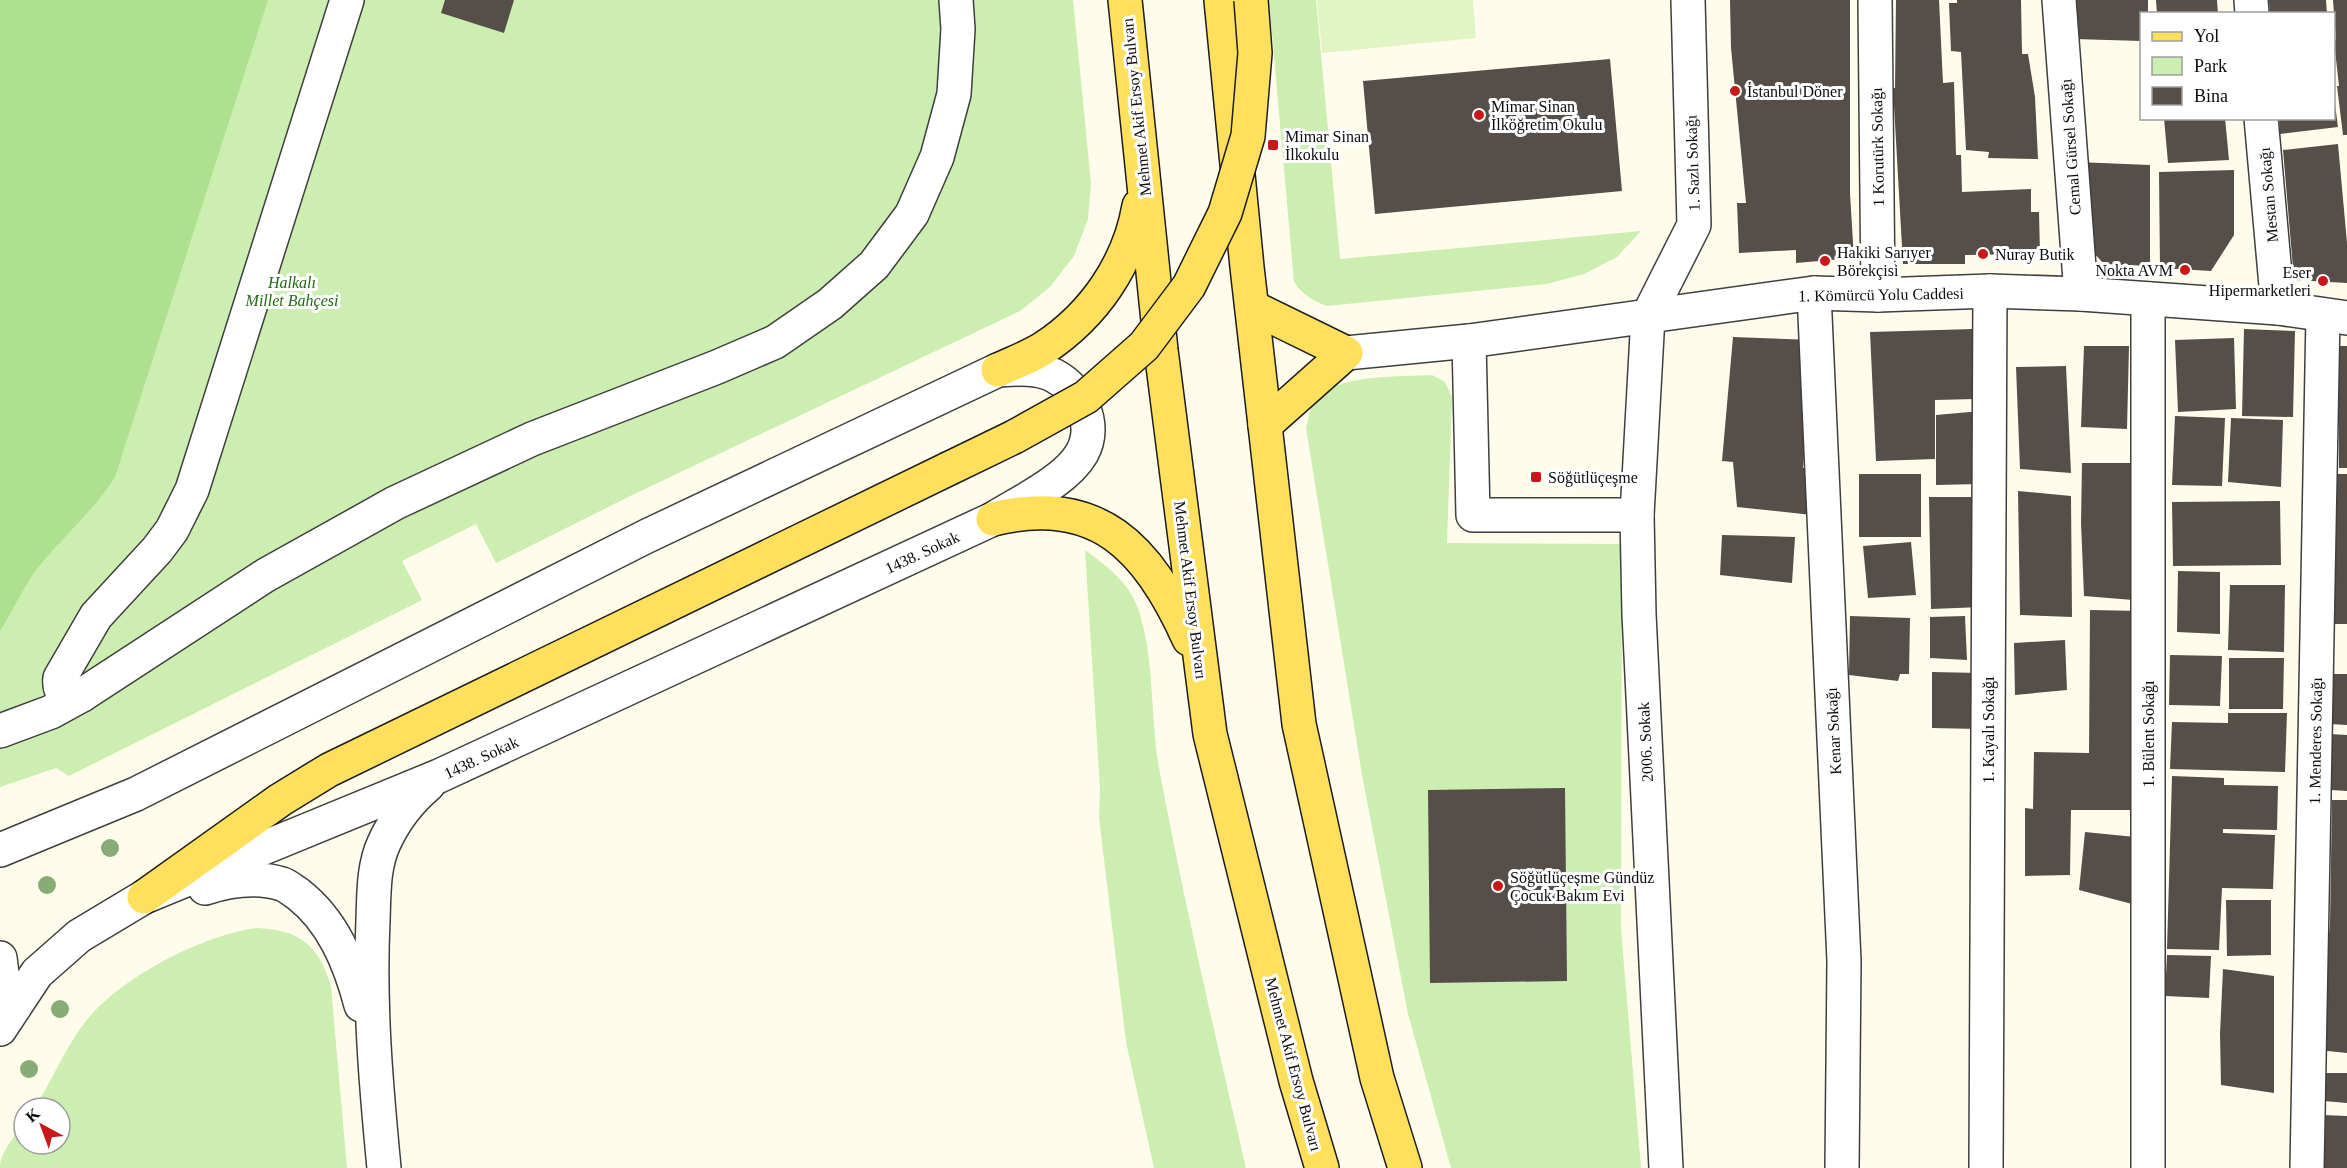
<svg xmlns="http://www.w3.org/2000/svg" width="2347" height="1168" font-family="Georgia,serif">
  <rect width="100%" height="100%" fill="#fffcec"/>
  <g fill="#cdeeb1">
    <path d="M0,0H1073L1091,183L1088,219L1074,256L1050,287L1020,311L628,497L496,563L476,524L402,561L422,600L69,776L56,768L0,787Z"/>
    <path d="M1269,0H1316L1340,259L1641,231L1617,257L1584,274L1547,284L1327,306C1313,301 1303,295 1294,282Z"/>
    <path d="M1432,375L1445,382L1452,397L1447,543L1622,544L1621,929L1641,1168H1451L1408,1014L1362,775L1306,428C1308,421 1309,412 1312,405C1328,373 1400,377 1432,375Z"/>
    <path d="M1085,550C1105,565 1128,581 1137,606C1155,654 1150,717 1159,768C1184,902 1215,1035 1246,1168H1154L1126,1042L1099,818L1100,789Z"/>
    <path d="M256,928C299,929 320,946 331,987L347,1168H0C0,1152 15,1136 24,1123V1144H60V1108H34C53,1080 65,1047 86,1021C121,977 201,936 256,928Z"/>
  </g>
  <path fill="#afe08f" d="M0,0H268L115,477C93,512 61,538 36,570C22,589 13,611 0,631Z"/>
  <path fill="#e1f4c4" d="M1317,0H1473L1476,38L1322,53Z"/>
  <g fill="#564e48">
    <path d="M445,0H514L504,33L441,13Z"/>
    <path d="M1730,0H1850V194L1854,258L1796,263V250L1739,253L1737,203H1746L1731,48Z"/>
    <path d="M1896,0H1939L1943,83L1954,82L1956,155H1961L1962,192L2031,189V212H2039L2040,254L1965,255V264H1903L1893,88H1895Z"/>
    <path d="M1957,0H2021L2022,54H2028L2035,97L2038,159L1988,158L1989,152L1966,150L1961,52L1951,51L1949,3H1957Z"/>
    <path d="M2072,0H2148V14H2142V41L2074,39Z"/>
    <path d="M2156,0H2217L2218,14H2157Z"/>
    <path d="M2269,0H2326L2327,14H2270Z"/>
    <path d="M2333,0H2347V135H2343L2337,86H2339L2334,41L2336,39Z"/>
    <path d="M1610,59L1622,191L1375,214L1363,81Z"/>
    <path d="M2334,97L2338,127L2280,134L2279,118H2334Z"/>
    <path d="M2164,118H2225L2229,160L2168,163Z"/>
    <path d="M2338,144L2347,243V283L2294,280L2283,150Z"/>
    <path d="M2077,162L2150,165V266L2104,264L2079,237Z"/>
    <path d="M2234,170V235L2211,271L2160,268L2159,172Z"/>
    <path d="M1973,329L1975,399L1935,400V459L1876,461L1870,332Z"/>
    <path d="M2244,329L2295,331L2293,417L2242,416Z"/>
    <path d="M1733,337L1814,340L1803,468H1811L1812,515L1737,507L1733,462L1722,461Z"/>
    <path d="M2234,338L2236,409L2178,412L2175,340Z"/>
    <path d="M2084,346H2129L2127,429L2081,427Z"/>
    <rect x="2339" y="346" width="8" height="122"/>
    <path d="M2066,366L2071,473L2020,469L2016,367Z"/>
    <path d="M1981,411L1979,484L1936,485V415Z"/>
    <path d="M2175,416L2225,418L2222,486L2172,485Z"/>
    <path d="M2231,418L2283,420L2281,487L2228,482Z"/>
    <path d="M2082,463H2136L2133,600L2084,596L2081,523Z"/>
    <rect x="1859" y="474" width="62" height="63"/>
    <path d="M2329,474H2347V624H2327Z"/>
    <path d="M2018,491L2071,496L2072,617L2020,615Z"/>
    <path d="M1929,497H1981L1982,607L1931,609Z"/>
    <path d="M2280,501L2281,565L2173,566L2172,502Z"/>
    <path d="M1722,535L1795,537L1792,583L1720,575Z"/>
    <path d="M1911,542L1916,595L1868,598L1863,546Z"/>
    <path d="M2178,571L2220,572V634L2177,632Z"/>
    <path d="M2230,585H2285L2284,652L2228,650Z"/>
    <path d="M2090,610L2142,611L2139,810H2071L2070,875L2025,876V808L2033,809L2034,752L2089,753Z"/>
    <path d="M1850,616L1910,618L1909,674H1900L1898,681L1849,675Z"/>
    <path d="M1965,616L1967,660L1930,658V617Z"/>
    <path d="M2065,640L2067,690L2015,695L2014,643Z"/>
    <path d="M2170,655L2222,656L2220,706L2169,705Z"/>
    <path d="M2229,658H2284L2283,709H2229Z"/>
    <path d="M1932,672L1980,673L1979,729L1932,728Z"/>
    <path d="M2331,674H2347V725L2330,724Z"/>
    <path d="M2228,713H2287L2285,772L2170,769L2172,722L2228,723Z"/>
    <path d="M2330,734L2347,735V791L2331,790Z"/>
    <path d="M2172,776L2224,778V785L2278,786L2277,830L2223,829V833L2275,835L2273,889L2222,888L2219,950L2167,949Z"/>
    <path d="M1565,788L1567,981L1430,983L1428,790Z"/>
    <path d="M2332,800H2347V1053L2318,1050L2330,924Z"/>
    <path d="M2085,832L2135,837L2132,904L2079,890Z"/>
    <path d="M2226,900H2271V955L2227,956Z"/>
    <path d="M2167,955L2211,956L2209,998L2165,996Z"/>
    <path d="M2223,969L2274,976V1093L2221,1085L2220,1034Z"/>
    <path d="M2326,1073H2347V1103L2324,1101Z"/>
    <path d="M2323,1115L2347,1116V1168H2321Z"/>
  </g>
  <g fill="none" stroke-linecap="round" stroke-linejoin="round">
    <defs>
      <g id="minor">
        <path d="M1875,0L1878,295"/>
        <path d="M2059,0L2081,294"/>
        <path d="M2251,0L2252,14"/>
        <path d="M2261,118L2278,308"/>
        <path d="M1814,293L1844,961L1842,1168"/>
        <path d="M1469,341L1473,515H1637"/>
        <path d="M1346,353L1469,341L1814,293L1878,295L1990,291L2081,294L2278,308L2347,318"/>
        <path d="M82,695C68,701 58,693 60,678L96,616L157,550L172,530L192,490L347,0"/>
        <path d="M0,731L51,712L82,695L266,575L395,503L532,439L717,367L775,342L830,304L874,265L912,214L937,157L954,94L958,29L956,0"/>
        <path d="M0,850L136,794L647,536L998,370C1016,369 1036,367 1053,375C1080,389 1098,424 1082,453C1066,481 1020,502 993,519L439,776L144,897L79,936L37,973L0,1029"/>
        <path d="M205,888C230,880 256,876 282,884C288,886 293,891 298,894C333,921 350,963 361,1005"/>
        <path d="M0,958L5,996L0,1018"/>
        <path d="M384,1168C376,1085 369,1004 373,920C374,894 373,867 384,843C394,821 409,801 428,785"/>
        <path d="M1666,1168L1639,614L1637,515L1648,316L1694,225L1688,0"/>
        <path d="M1986,1168L1990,291"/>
        <path d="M2148,1168V299"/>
        <path d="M2307,1168L2323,315"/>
      </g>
      <g id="major">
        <path d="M1125,0L1161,350L1210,734L1296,1081L1322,1168"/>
        <path d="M1221,0L1247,267L1299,724L1377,1078L1405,1168"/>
        <path d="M1252,307L1346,353L1265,425"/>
        <path d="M998,370C1013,363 1030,357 1044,348C1094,315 1129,264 1139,206"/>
        <path d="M993,519C1098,493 1149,549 1189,639"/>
        <path d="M144,897L280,800L329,770L948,469"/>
      </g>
    </defs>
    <use href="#minor" stroke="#3f3f3f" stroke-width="36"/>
    <use href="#major" stroke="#1d1d1d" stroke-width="36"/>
    <use href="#minor" stroke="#fff" stroke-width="33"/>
    <use href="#major" stroke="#ffe05c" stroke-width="33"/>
    <defs>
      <path id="major-bridge" d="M948,469L1014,437L1086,397L1144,346L1189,286L1225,213L1248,136L1255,53L1251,0"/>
    </defs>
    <use href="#major-bridge" stroke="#1d1d1d" stroke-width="36" stroke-linecap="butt"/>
    <use href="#major-bridge" stroke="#ffe05c" stroke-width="33"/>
  </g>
  <g fill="#87ac76">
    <circle cx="110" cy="848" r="9"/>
    <circle cx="47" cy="885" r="9"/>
    <circle cx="60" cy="1009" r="9"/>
    <circle cx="29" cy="1069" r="9"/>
  </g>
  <g fill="#ca1717" stroke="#fff" stroke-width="2">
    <circle cx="1735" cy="91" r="6"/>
    <circle cx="1479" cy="115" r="6"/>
    <rect x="1267" y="139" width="12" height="12" rx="3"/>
    <circle cx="1983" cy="254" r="6"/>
    <circle cx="1825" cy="261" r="6"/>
    <circle cx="2185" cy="270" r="6"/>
    <circle cx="2323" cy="281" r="6"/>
    <rect x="1530" y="471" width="12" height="12" rx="3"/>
    <circle cx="1498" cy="886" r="6"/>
  </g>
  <g text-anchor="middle" stroke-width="6" stroke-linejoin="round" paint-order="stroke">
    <g font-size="16" fill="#0c0c0c" stroke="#fff" text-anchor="start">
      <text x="1747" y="97">İstanbul Döner</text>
      <text x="1491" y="112">Mimar Sinan<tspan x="1491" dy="18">İlköğretim Okulu</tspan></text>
      <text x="1285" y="142">Mimar Sinan<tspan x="1285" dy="18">İlkokulu</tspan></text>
      <text x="1837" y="258">Hakiki Sarıyer<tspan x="1837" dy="18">Börekçisi</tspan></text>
      <text x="1995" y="260">Nuray Butik</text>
      <text x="2173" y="276" text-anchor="end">Nokta AVM</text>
      <text x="2311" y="278" text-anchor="end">Eser<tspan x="2311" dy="18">Hipermarketleri</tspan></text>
      <text x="1548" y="483">Söğütlüçeşme</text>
      <text x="1510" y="883">Söğütlüçeşme Gündüz<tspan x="1510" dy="18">Çocuk Bakım Evi</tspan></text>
    </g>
    <g font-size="16" fill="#0c0c0c" stroke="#fff">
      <text transform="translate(1136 107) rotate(-96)" y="6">Mehmet Akif Ersoy Bulvarı</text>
      <text transform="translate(1877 147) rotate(-91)" y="6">1 Korutürk Sokağı</text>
      <text transform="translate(2070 147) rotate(-94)" y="6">Cemal Gürsel Sokağı</text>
      <text transform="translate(1692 163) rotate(-92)" y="6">1. Sazlı Sokağı</text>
      <text transform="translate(2268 195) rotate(-95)" y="6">Mestan Sokağı</text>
      <text transform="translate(1881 294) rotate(-1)" y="6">1. Kömürcü Yolu Caddesi</text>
      <text transform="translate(922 552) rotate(-25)" y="6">1438. Sokak</text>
      <text transform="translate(1191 590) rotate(83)" y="6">Mehmet Akif Ersoy Bulvarı</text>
      <text transform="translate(1988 730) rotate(-90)" y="6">1. Kayalı Sokağı</text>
      <text transform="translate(1833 731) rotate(-93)" y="6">Kenar Sokağı</text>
      <text transform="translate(2148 734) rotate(-90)" y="6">1. Bülent Sokağı</text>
      <text transform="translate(2315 741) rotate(-89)" y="6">1. Menderes Sokağı</text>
      <text transform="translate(1645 742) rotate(-93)" y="6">2006. Sokak</text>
      <text transform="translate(481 757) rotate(-25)" y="6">1438. Sokak</text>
      <text transform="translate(1294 1064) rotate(75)" y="6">Mehmet Akif Ersoy Bulvarı</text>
    </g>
    <g font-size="16" font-style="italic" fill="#246a16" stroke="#fff">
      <text x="292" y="288">Halkalı<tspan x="292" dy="18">Millet Bahçesi</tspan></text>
    </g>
  </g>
  <rect x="2140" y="12" width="195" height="108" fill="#ffffff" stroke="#9e9e9e" stroke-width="1.5"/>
  <rect x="2152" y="32" width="30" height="9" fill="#ffe05c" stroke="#9e9e9e" stroke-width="1.5"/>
  <text x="2194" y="42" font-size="18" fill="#0c0c0c">Yol</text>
  <rect x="2152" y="57" width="30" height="18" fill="#cdeeb1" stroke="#9e9e9e" stroke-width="1.5"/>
  <text x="2194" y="72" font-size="18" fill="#0c0c0c">Park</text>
  <rect x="2152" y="87" width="30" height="18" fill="#564e48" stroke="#9e9e9e" stroke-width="1.5"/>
  <text x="2194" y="102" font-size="18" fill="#0c0c0c">Bina</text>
  <g transform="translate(42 1126) rotate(319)"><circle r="28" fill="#ffffff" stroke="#9e9e9e" stroke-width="1.5"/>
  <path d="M0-4.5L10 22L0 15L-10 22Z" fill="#ca1717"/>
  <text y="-9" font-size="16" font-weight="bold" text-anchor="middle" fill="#0c0c0c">K</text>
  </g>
</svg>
